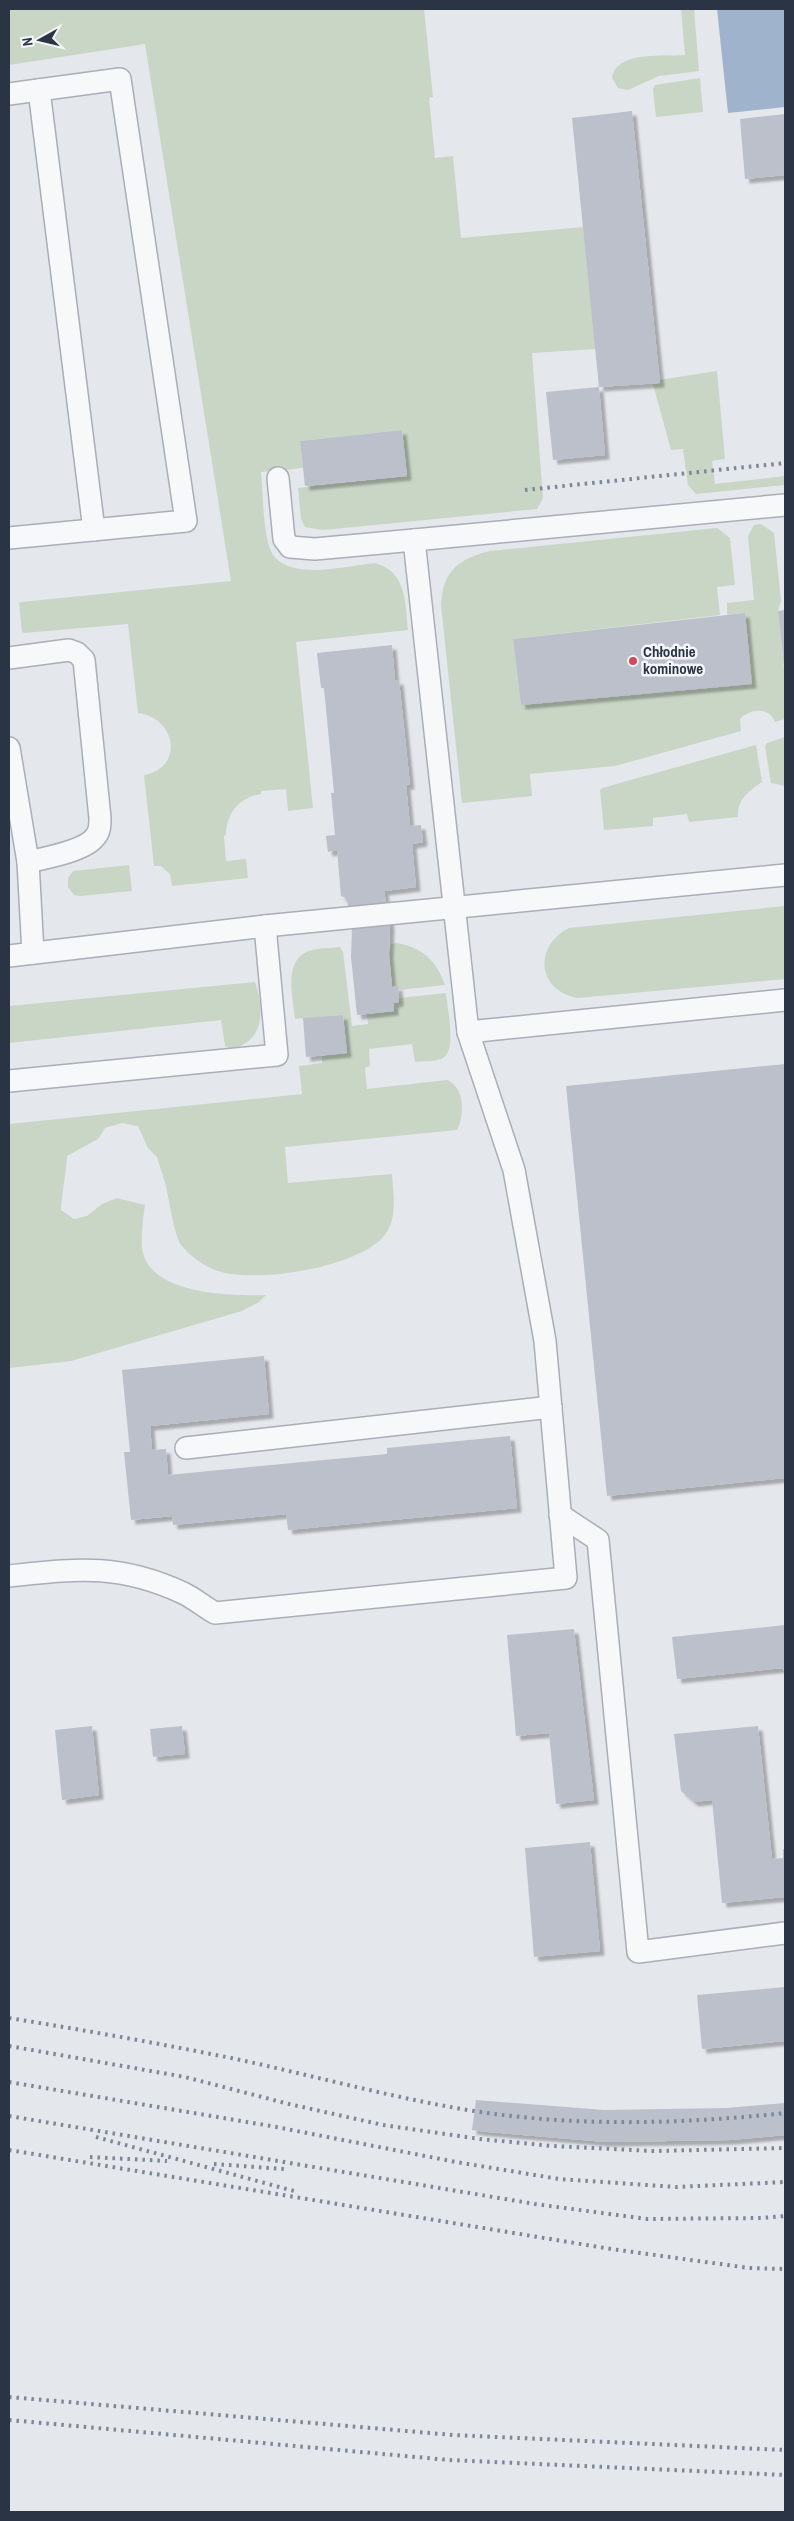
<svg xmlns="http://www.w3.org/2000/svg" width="794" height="2521" font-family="'Archivo Narrow',sans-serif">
  <defs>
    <filter id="shadow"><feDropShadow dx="4.5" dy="4.5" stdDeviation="1" flood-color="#0004"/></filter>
  </defs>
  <rect width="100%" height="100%" fill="#e4e7ec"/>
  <g fill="#c9d6c5">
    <path d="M9,9H424L433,97L429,98L435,158L453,156L461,238L583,227L596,349L532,353L543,498L537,509L323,530L305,527L301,519L298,488L407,476L402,430L300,441L303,468L261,472C263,495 263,525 269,546C280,584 345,566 375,563C407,572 405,602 408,630L296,642L313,808L288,811L286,789L261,791V794C240,797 226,813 226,835L224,836L226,861L246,859L248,878L172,886L170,874L161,866H154L144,775C184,768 177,718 138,713L128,624L24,633L22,632L19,603L21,602L231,581L145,44L9,65Z"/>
    <path d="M681,9H694L699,71L659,76L628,90L618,88L612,78C616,50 664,57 685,55Z"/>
    <path d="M700,78L703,112L656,117L653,89L655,85Z"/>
    <path d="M717,371L725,459L712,461L715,484L785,476V485L696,494L688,485L683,449L671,450L653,384L660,383L659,380Z"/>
    <path d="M761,524L774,533L781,601L778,611L785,678V719L775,722C769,706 749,709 740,719L741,731L615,766L530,774L532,796L462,803L441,605C443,571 458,559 490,551L717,528L730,538L735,585L717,587L720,615L513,639L521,705L744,613L727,615V603L754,600L748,536L754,525Z"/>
    <path d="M785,737V786L771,783L765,746L767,743Z"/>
    <path d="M756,745L762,782C749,791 737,799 738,817L689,822L687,814L653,818V826L604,830L600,790L602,788Z"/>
    <path d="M129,865L132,891L80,896L74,895L68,887V878L73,871Z"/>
    <path d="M785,906V979L578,998C537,991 533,946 569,928Z"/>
    <path d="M397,943C423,948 436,960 445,985L398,990V986L392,987L389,954L391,944Z"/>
    <path d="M340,947L343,952L352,1026L368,1024L367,1014L394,1011V1003L399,1002V998L446,993C447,1007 457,1050 443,1058C435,1062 423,1061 415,1062L412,1044L369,1049L370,1066L365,1068L367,1089L447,1080C465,1088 465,1114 457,1130L285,1147L288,1183L392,1174C393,1191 397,1214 388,1230C369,1267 255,1284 218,1271C205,1267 190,1256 181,1245C174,1235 169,1197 165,1183C163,1174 159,1166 157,1157L148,1148L138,1126L122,1123L105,1128L98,1139L67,1156C66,1175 62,1191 61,1210L74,1219L87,1216L102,1204L117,1198L145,1205C143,1219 141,1234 142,1248C148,1295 231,1296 266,1295L259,1302L242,1311L71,1361L9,1368V1124L302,1094L299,1066L322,1063V1056L347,1053L343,1015L295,1019C293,998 282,957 312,950C321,948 331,948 340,947Z"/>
    <path d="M255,982C262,1003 266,1031 244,1044C238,1048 231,1050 225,1046L221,1020L9,1043V1006Z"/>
  </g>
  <path fill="#9fb4cc" d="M717,9H785V107L728,113Z"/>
  <g fill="#bbc0ca" filter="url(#shadow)">
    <path d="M632,111L660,383L599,387L572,118Z"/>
    <path d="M785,114V175L745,179L740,119Z"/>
    <path d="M599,387L605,455L553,460L546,392Z"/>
    <path d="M402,430L407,476L305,486L300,441Z"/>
    <path d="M785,610V666H784L778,611Z"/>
    <path d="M745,613L752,684L521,705L513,639Z"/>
    <path d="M392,645L395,681L399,680L410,785H406L410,826L421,825L423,842L412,844L416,887L384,891L390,925L389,954L392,987L398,986L399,1002L394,1003V1011L357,1015L351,957L352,928L350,913L346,898L341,896L337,850L328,852L326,836L335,835L331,793H334L324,688H321L317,653Z"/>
    <path d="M343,1015L347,1053L306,1057L303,1018Z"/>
    <path d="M785,1064V1478L607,1496L566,1086Z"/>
    <path d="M264,1356L269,1414L150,1426L152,1450L166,1449L168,1475L387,1454V1448L510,1436L517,1508L288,1530L286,1514L173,1525L172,1516L131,1520L124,1452H130L122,1370Z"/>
    <path d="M785,1625V1674L783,1668L677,1679L672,1637Z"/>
    <path d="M574,1629L594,1800L556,1804L549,1733L516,1736L507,1635Z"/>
    <path d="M92,1726L99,1795L62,1800L55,1730Z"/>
    <path d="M182,1726L185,1754L153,1757L150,1729Z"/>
    <path d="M758,1726L772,1859L783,1858V1849H785V1897L722,1903L712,1800L694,1802L681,1791L674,1734Z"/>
    <path d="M590,1842L600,1951L534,1957L525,1848Z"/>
    <path d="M785,1987V2041L702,2049L697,1995Z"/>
    <path d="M476,2100L604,2110L727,2108L785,2103V2135L730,2140L606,2142L488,2132L472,2130Z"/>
  </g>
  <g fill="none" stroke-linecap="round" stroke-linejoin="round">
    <defs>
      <g id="lane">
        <path d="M39,90L94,530"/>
        <path d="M9,94L120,79L186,521L9,538"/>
        <path d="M278,478L284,539L290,547L315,549L414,540"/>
        <path d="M785,505L414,540L468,1032L785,1000"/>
        <path d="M9,658L69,650L77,653L84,660L100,818C100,825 100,832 95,837C85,851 45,858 28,862"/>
        <path d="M9,748L28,862L33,953"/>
        <path d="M9,956L265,926L785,875"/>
        <path d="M9,1081L277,1055L265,926"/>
        <path d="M186,1448L551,1407"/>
        <path d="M560,1515L598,1540L638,1952L785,1933"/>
        <path d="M9,1576C77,1569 118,1563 183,1593C194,1598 204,1607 215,1613L566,1578L545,1341L514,1170L468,1032"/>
      </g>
    </defs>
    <use href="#lane" stroke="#a9aeb7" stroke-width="24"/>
    <use href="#lane" stroke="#f7f8fa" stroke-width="21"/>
    <g stroke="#7d8696" stroke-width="4" stroke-dasharray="2.5 5" stroke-linecap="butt">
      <path d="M525,490L785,463"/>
      <path d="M9,2018C83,2030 157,2043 231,2058C312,2075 392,2098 474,2111C577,2127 682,2124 785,2113"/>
      <path d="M9,2046L185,2077L289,2104L383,2125L480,2139L552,2146L654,2151L785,2148"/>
      <path d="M9,2082L271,2126L456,2162L559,2179L676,2187L785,2182"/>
      <path d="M9,2116L535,2204L647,2219L761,2218L785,2216"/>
      <path d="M96,2137L294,2191"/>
      <path d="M9,2150L611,2249L749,2268L785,2269"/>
      <path d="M90,2157L167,2161"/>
      <path d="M214,2164L284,2169"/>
      <path d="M9,2397L453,2435L785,2450"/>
      <path d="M9,2420L449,2460L785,2475"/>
    </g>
  </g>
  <circle fill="#d1495b" stroke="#f4f6f9" stroke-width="2" cx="633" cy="661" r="5"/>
  <g text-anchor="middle" stroke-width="5" stroke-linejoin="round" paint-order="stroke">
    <g font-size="15" font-weight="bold" fill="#2b3445" stroke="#f4f6f9" text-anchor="start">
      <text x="643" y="657">Chłodnie<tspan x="643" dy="17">kominowe</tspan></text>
    </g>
  </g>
  <rect width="794" height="2521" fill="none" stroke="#2b3445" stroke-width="20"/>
  <g transform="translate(40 40) rotate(262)" stroke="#f4f6f9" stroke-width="4" paint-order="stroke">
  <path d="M0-4L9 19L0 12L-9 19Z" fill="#2b3445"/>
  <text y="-8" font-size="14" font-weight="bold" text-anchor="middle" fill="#2b3445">N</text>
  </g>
</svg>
